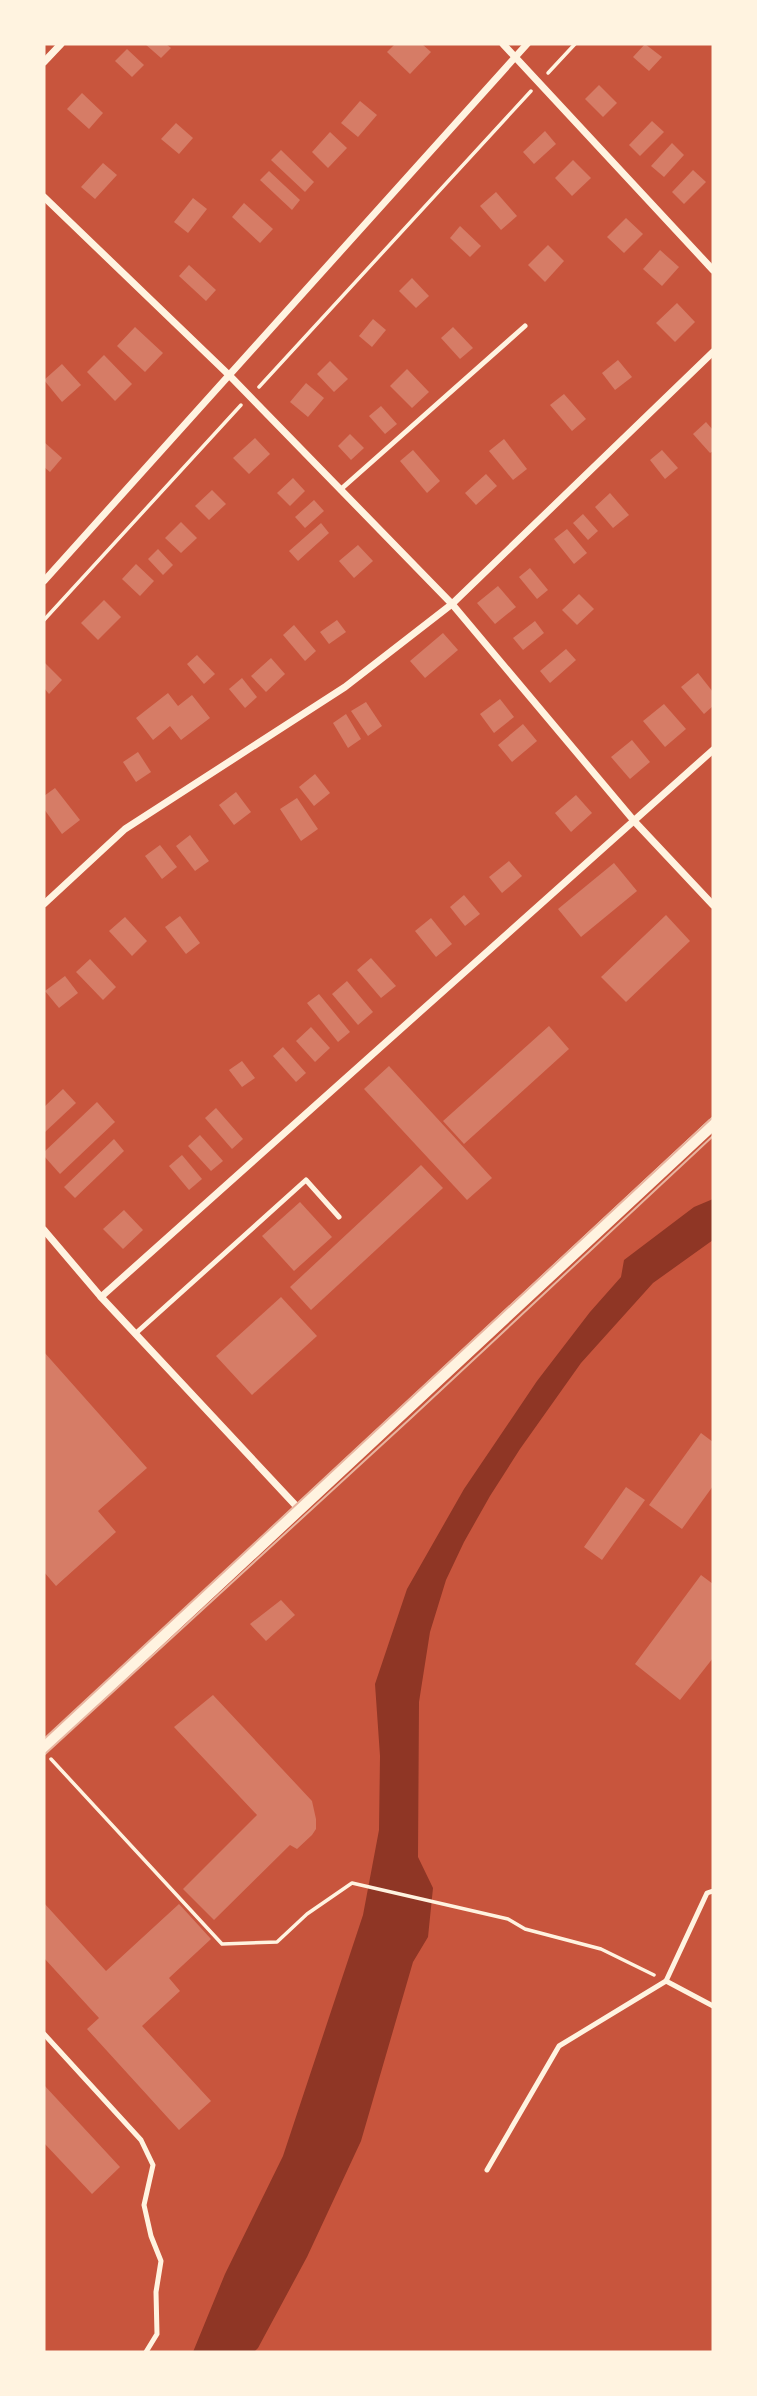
<svg xmlns="http://www.w3.org/2000/svg" width="757" height="2396" font-family="'Alegreya Sans',sans-serif">
  <rect width="100%" height="100%" fill="#c8553d"/>
  <path fill="#8f3625" d="M713,1199V1240L653,1283L581,1363L520,1449L490,1496L464,1542L446,1580L430,1632L419,1702L418,1857L433,1888L428,1937L413,1962L361,2141L307,2257L258,2348L254,2352H193L225,2274L283,2156L363,1915L379,1830L380,1756L375,1684L407,1589L464,1489L537,1381L590,1312L621,1277L624,1260L694,1207Z"/>
  <g fill="#d67c66">
    <path d="M145,44H166L171,48L161,58Z"/>
    <path d="M395,44H422L431,52L410,74L387,52Z"/>
    <path d="M645,44L662,57L649,71L633,57Z"/>
    <path d="M127,49L144,65L132,77L115,61Z"/>
    <path d="M599,85L617,103L603,117L585,99Z"/>
    <path d="M82,93L103,113L89,129L67,109Z"/>
    <path d="M360,101L377,115L358,137L341,123Z"/>
    <path d="M652,121L664,132L640,156L629,145Z"/>
    <path d="M176,123L193,138L179,154L161,139Z"/>
    <path d="M545,131L556,144L534,164L523,152Z"/>
    <path d="M330,132L347,148L328,168L312,152Z"/>
    <path d="M672,143L684,155L664,177L651,166Z"/>
    <path d="M281,150L314,182L305,192L271,160Z"/>
    <path d="M573,160L591,178L572,196L555,178Z"/>
    <path d="M103,163L117,175L95,199L81,187Z"/>
    <path d="M693,170L706,182L684,204L672,192Z"/>
    <path d="M269,171L300,200L292,210L260,180Z"/>
    <path d="M496,192L517,216L501,230L480,206Z"/>
    <path d="M193,198L207,209L188,233L174,222Z"/>
    <path d="M244,203L273,229L260,243L232,217Z"/>
    <path d="M626,218L643,234L624,253L607,237Z"/>
    <path d="M460,226L481,246L470,257L450,238Z"/>
    <path d="M548,245L564,261L545,282L528,265Z"/>
    <path d="M660,250L679,267L662,286L643,269Z"/>
    <path d="M189,265L216,290L206,301L179,276Z"/>
    <path d="M412,278L429,296L416,308L399,291Z"/>
    <path d="M677,303L695,322L675,342L656,323Z"/>
    <path d="M373,319L386,330L372,347L359,336Z"/>
    <path d="M135,327L163,353L145,372L117,346Z"/>
    <path d="M453,327L473,348L460,359L441,338Z"/>
    <path d="M104,355L132,384L115,401L87,372Z"/>
    <path d="M618,360L632,377L615,390L602,373Z"/>
    <path d="M330,361L348,379L334,392L317,374Z"/>
    <path d="M62,364L81,385L62,402L44,380Z"/>
    <path d="M407,369L429,392L412,408L390,386Z"/>
    <path d="M306,383L324,398L308,417L290,402Z"/>
    <path d="M564,394L586,419L572,431L550,405Z"/>
    <path d="M381,406L397,424L385,434L369,416Z"/>
    <path d="M706,422L713,430V451L710,453L693,434Z"/>
    <path d="M350,434L364,448L351,460L338,446Z"/>
    <path d="M255,438L270,454L249,474L233,458Z"/>
    <path d="M504,439L527,469L513,480L489,451Z"/>
    <path d="M44,442L62,458L50,472L44,467Z"/>
    <path d="M413,450L440,481L427,493L400,461Z"/>
    <path d="M662,450L678,468L665,479L650,460Z"/>
    <path d="M486,474L497,486L476,505L465,493Z"/>
    <path d="M293,478L305,491L290,506L277,493Z"/>
    <path d="M212,490L226,504L209,520L195,506Z"/>
    <path d="M610,493L629,515L613,528L595,507Z"/>
    <path d="M314,500L324,511L305,528L295,517Z"/>
    <path d="M583,514L598,531L588,540L573,523Z"/>
    <path d="M181,522L197,538L181,553L165,538Z"/>
    <path d="M321,523L329,533L298,561L289,551Z"/>
    <path d="M567,529L587,553L574,564L554,539Z"/>
    <path d="M358,545L373,561L354,578L339,561Z"/>
    <path d="M158,549L173,565L163,575L148,559Z"/>
    <path d="M136,564L154,581L140,596L122,579Z"/>
    <path d="M530,568L548,590L537,599L519,577Z"/>
    <path d="M498,586L516,607L495,624L477,603Z"/>
    <path d="M579,594L594,609L577,625L562,610Z"/>
    <path d="M104,600L121,617L98,640L81,623Z"/>
    <path d="M337,620L346,632L329,644L320,632Z"/>
    <path d="M535,621L544,633L523,650L513,638Z"/>
    <path d="M294,625L316,651L305,661L283,635Z"/>
    <path d="M443,633L458,650L425,678L410,661Z"/>
    <path d="M566,649L576,660L550,683L540,671Z"/>
    <path d="M197,655L215,674L204,684L187,664Z"/>
    <path d="M271,658L285,674L266,692L251,676Z"/>
    <path d="M44,662L62,680L49,694L44,688Z"/>
    <path d="M698,673L713,692V706L704,714L681,687Z"/>
    <path d="M242,678L257,697L245,708L229,689Z"/>
    <path d="M168,693L178,706L192,695L210,718L181,740L170,726L153,740L136,718Z"/>
    <path d="M500,699L514,717L494,733L480,714Z"/>
    <path d="M366,702L382,726L368,736L351,711Z"/>
    <path d="M664,704L686,729L665,747L643,721Z"/>
    <path d="M346,714L361,739L348,748L333,723Z"/>
    <path d="M523,724L537,741L512,762L498,745Z"/>
    <path d="M632,740L650,762L630,779L611,757Z"/>
    <path d="M138,752L151,772L136,782L123,762Z"/>
    <path d="M315,774L330,793L314,806L299,787Z"/>
    <path d="M55,788L80,820L62,834L44,809V796Z"/>
    <path d="M236,792L251,812L234,825L219,805Z"/>
    <path d="M576,795L592,813L571,832L555,813Z"/>
    <path d="M297,798L318,829L301,841L280,809Z"/>
    <path d="M190,835L209,861L195,871L176,846Z"/>
    <path d="M160,845L177,867L162,879L145,856Z"/>
    <path d="M509,861L522,876L502,893L489,877Z"/>
    <path d="M614,863L637,891L581,937L558,909Z"/>
    <path d="M464,895L480,914L465,926L450,907Z"/>
    <path d="M666,915L690,941L626,1002L601,977Z"/>
    <path d="M180,916L200,943L186,954L165,927Z"/>
    <path d="M125,917L147,941L132,956L109,931Z"/>
    <path d="M431,918L452,944L436,957L415,931Z"/>
    <path d="M371,958L396,986L381,998L357,970Z"/>
    <path d="M90,959L116,987L103,1000L76,972Z"/>
    <path d="M65,976L78,993L59,1008L45,991Z"/>
    <path d="M347,981L373,1012L358,1025L332,994Z"/>
    <path d="M319,994L350,1032L338,1042L307,1003Z"/>
    <path d="M549,1026L569,1049L464,1144L443,1121Z"/>
    <path d="M311,1027L330,1048L315,1062L296,1041Z"/>
    <path d="M283,1047L306,1073L296,1082L273,1056Z"/>
    <path d="M242,1061L255,1078L242,1087L229,1070Z"/>
    <path d="M389,1066L492,1178L467,1200L364,1089Z"/>
    <path d="M63,1089L76,1103L44,1133V1107Z"/>
    <path d="M97,1102L115,1122L60,1174L44,1156V1152Z"/>
    <path d="M216,1108L243,1139L232,1149L205,1118Z"/>
    <path d="M200,1135L223,1161L211,1171L188,1146Z"/>
    <path d="M114,1139L124,1151L75,1198L64,1187Z"/>
    <path d="M182,1155L202,1179L189,1190L169,1166Z"/>
    <path d="M421,1165L443,1188L311,1310L290,1287Z"/>
    <path d="M300,1202L332,1237L294,1271L262,1236Z"/>
    <path d="M124,1210L143,1230L123,1249L103,1229Z"/>
    <path d="M281,1297L317,1336L252,1395L216,1356Z"/>
    <path d="M44,1352L147,1468L98,1511L116,1532L56,1586L44,1572Z"/>
    <path d="M701,1433L713,1442V1486L682,1529L649,1505Z"/>
    <path d="M626,1487L645,1500L602,1560L584,1547Z"/>
    <path d="M701,1575L713,1584V1658L680,1700L635,1664Z"/>
    <path d="M281,1600L295,1615L266,1641L250,1624Z"/>
    <path d="M213,1695L312,1801L316,1819V1829L312,1835L297,1849L290,1845L214,1920L183,1889L257,1815L174,1727Z"/>
    <path d="M44,1903L106,1971L179,1904L211,1939L169,1978L180,1991L142,2026L211,2101L179,2130L87,2029L99,2018L44,1958Z"/>
    <path d="M44,2085L120,2167L92,2194L44,2143Z"/>
  </g>
  <g fill="none" stroke-linecap="round" stroke-linejoin="round">
    <g stroke="#fff3e0" stroke-width="3.5">
      <path d="M548,73L575,44"/>
      <path d="M259,387L531,91"/>
      <path d="M44,620L241,405"/>
      <path d="M51,1759L222,1944L277,1942L307,1914L352,1883L508,1919L525,1929L601,1949L654,1975"/>
    </g>
    <g stroke="#fff3e0" stroke-width="5">
      <path d="M340,490L525,326"/>
      <path d="M135,1334L306,1180L339,1217"/>
      <path d="M666,1981L713,2006"/>
      <path d="M44,2034L141,2140L153,2165L144,2205L151,2236L161,2261L156,2292L157,2334L146,2352"/>
      <path d="M487,2170L559,2046L666,1981L707,1893L713,1891"/>
    </g>
    <g stroke="#fff3e0" stroke-width="7">
      <path d="M503,44L713,270"/>
      <path d="M44,62L61,44"/>
      <path d="M44,197L230,376L452,604L635,822L713,905"/>
      <path d="M44,581L527,44"/>
      <path d="M44,904L125,829L345,687L452,604L713,352"/>
      <path d="M44,1230L101,1297L299,1509"/>
      <path d="M101,1297L713,750"/>
    </g>
    <path stroke="#fff3e0" stroke-width="12" d="M44,1747L713,1124"/>
    <g stroke="#e9b49f" stroke-width="2">
      <path d="M44,1739L713,1117"/>
      <path d="M44,1755L412,1417L713,1136"/>
    </g>
  </g>
  <rect width="757" height="2396" fill="none" stroke="#fff3e0" stroke-width="91"/>
</svg>
